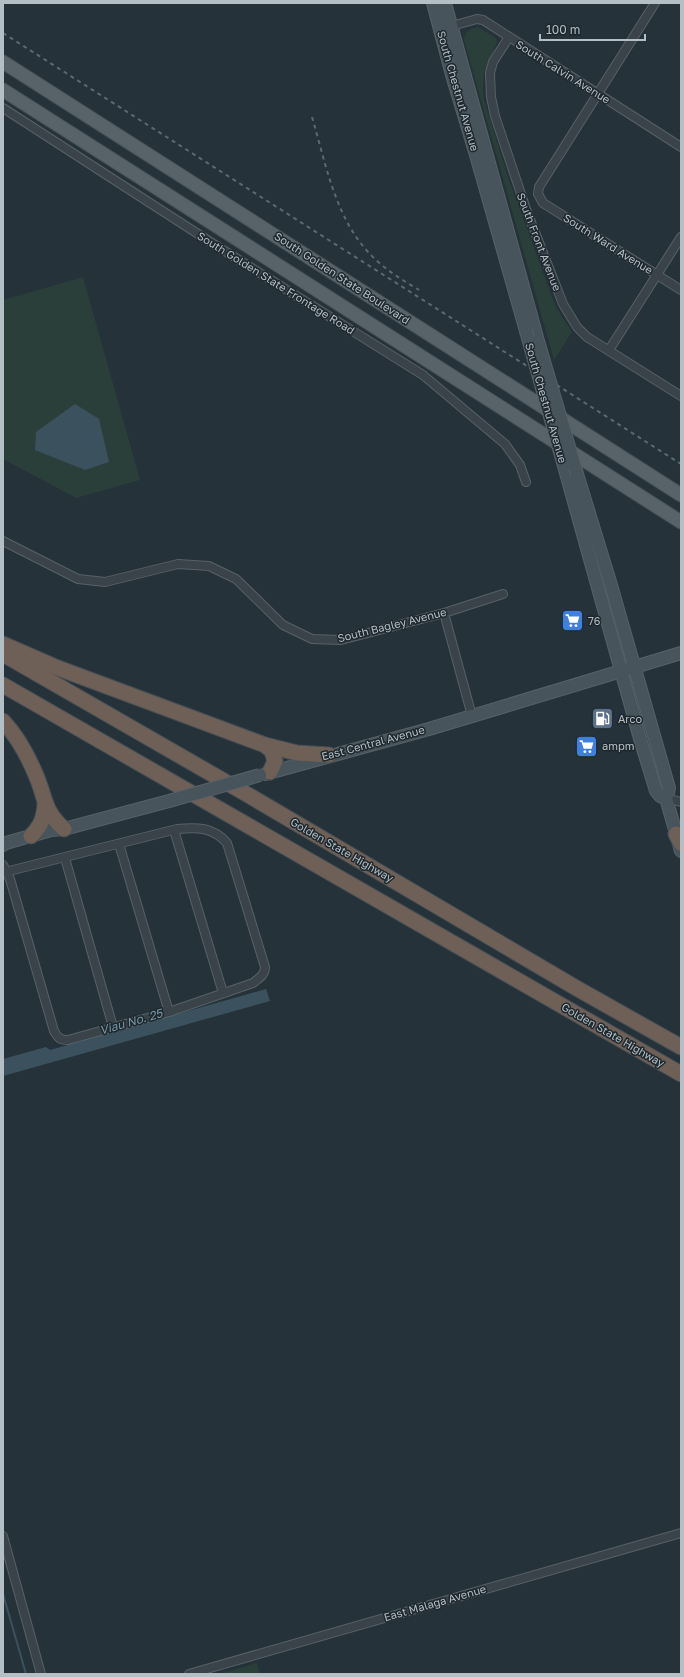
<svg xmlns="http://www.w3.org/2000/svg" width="684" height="1677" font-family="'Golos Text',sans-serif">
  <rect width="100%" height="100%" fill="#253239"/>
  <g fill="#2b3f3a">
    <path d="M478,27L496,38L497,42L484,74L483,87L484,100L508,177L551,294L557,309L572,332L554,360L464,40C465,31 469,29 478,27Z"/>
    <path d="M83,277L140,480L76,498L3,459V300Z"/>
    <path d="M257,1663L260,1674H220Z"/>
  </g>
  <g fill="#3b525e">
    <path d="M75,404L99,419L109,462L85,470L35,450L36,432Z"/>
    <path d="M266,989L270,1001L3,1076V1059L46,1047L50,1050Z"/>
  </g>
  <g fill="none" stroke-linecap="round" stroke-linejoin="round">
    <path stroke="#3b525e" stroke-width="2" d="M3,1594L26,1674"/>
    <defs>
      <g id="minor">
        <path d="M655,3L539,187L538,194L543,203L681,290"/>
        <path d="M448,27L477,19L483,20L681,147"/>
        <path d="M509,37L493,62L490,73L491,97L495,116L526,209L563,304L577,327L587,337L681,396"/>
        <path d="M3,108L212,243L423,375L505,444L520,465L526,482"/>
        <path d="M609,350L681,237"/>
        <path d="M3,541L78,579L105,582L178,564L209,566L236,579L283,625L312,639L341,640L444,613L503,594"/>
        <path d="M444,613L472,716"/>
        <path d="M666,798L681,802"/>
        <path d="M174,830L223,993"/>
        <path d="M119,844L169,1012"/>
        <path d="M65,858L113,1027"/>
        <path d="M3,865L10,879L54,1031C58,1038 60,1040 68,1040L169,1012L253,983C259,978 265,975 265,967L227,843C213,827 197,827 177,829L5,872"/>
        <path d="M3,1536L41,1674"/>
        <path d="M189,1674L681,1533"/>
      </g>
      <g id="secondary">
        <path d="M433,3L452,75L476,155L526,331"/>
        <path d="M445,3L538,341"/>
        <path d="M564,466L641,742L656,791L660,796L666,798"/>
        <path d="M577,474L611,585L669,788L668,793L666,798L681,851"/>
        <path d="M265,774L429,729L681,653"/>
        <path d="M3,845L6,843L51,830L64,829L169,801"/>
      </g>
      <g id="primary">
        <path d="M3,62L681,495"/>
        <path d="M3,90L681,522"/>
      </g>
      <g id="motorway">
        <path d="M3,644L58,668L265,745L297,753L329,755"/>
        <path d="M3,654L243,792L578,989L681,1047"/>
        <path d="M3,685L681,1074"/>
        <path d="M3,721C17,736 27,754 35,773C46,797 42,809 64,829"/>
        <path d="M265,745L272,751L275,761L270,772"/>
        <path d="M676,834L681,843"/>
        <path d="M31,836C41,826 44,818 45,804"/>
      </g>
    </defs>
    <use href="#minor" stroke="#576167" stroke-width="10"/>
    <use href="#secondary" stroke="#576167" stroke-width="14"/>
    <use href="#primary" stroke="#454f55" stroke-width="15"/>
    <use href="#motorway" stroke="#444e54" stroke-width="17"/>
    <use href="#minor" stroke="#394349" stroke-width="8"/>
    <use href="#secondary" stroke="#47545c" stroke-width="12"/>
    <use href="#primary" stroke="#576369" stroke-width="13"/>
    <use href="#motorway" stroke="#6e5f57" stroke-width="15"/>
    <g stroke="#5b6970" stroke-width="2" stroke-dasharray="4 4" stroke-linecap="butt">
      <path d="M3,33L681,464"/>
      <path d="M312,117C327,168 336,223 376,260C389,272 404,281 419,290"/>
    </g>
    <defs>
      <g id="secondary-bridge">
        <path d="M526,331L564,466"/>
        <path d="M538,341L577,474"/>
        <path d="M169,801L260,775"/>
      </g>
    </defs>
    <use href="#secondary-bridge" stroke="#576167" stroke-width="14" stroke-linecap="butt"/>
    <use href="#secondary-bridge" stroke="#47545c" stroke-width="12"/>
  </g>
  <defs>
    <symbol id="supermarket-square" viewBox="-11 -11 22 22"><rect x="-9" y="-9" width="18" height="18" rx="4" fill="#3f7fe0" stroke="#1e282e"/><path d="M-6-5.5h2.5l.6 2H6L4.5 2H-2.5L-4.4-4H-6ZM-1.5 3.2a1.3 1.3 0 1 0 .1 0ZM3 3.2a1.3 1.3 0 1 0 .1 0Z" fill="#fff"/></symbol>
    <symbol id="fuel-square" viewBox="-11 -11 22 22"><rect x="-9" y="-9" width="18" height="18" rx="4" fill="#5c6f8a" stroke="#1e282e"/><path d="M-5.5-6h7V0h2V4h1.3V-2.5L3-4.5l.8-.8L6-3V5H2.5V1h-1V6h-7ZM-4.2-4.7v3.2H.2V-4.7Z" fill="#fff"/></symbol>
  </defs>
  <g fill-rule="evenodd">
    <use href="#supermarket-square" x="560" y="608" width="25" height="25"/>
    <use href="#fuel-square" x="590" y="706" width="25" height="25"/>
    <use href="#supermarket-square" x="574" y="734" width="25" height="25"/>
  </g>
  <g text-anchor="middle" stroke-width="3" stroke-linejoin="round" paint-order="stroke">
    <g font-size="11" fill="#b4bfc5" stroke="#1e282e">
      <text transform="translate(563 72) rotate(32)" y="4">South Calvin Avenue</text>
      <text transform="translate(458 91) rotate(74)" y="4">South Chestnut Avenue</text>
      <text transform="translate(539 242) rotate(69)" y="4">South Front Avenue</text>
      <text transform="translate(608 244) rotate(32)" y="4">South Ward Avenue</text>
      <text transform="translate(342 278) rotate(33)" y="4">South Golden State Boulevard</text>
      <text transform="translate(276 283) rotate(32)" y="4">South Golden State Frontage Road</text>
      <text transform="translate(546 403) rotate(74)" y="4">South Chestnut Avenue</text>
      <text transform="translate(392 625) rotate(-14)" y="4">South Bagley Avenue</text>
      <text transform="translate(373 743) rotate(-15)" y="4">East Central Avenue</text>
      <text transform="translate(342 850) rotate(30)" y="4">Golden State Highway</text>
      <text transform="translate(613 1035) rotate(30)" y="4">Golden State Highway</text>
      <text transform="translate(435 1603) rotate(-16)" y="4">East Malaga Avenue</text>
    </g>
    <g font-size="11" fill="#b4bfc5" stroke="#1e282e" text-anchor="start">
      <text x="588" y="625">76</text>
      <text x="618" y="723">Arco</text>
      <text x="602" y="750">ampm</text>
    </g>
    <g font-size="12" font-style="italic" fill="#7896a5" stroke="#1e282e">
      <text transform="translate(131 1022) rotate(-16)" y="4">Viau No. 25</text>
    </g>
  </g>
  <rect width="684" height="1677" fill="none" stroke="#b4bfc5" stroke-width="8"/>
  <path d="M540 34v6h105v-6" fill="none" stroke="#b4bfc5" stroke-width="2"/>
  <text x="546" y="34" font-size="12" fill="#b4bfc5" stroke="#1e282e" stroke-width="3" paint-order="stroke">100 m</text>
</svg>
